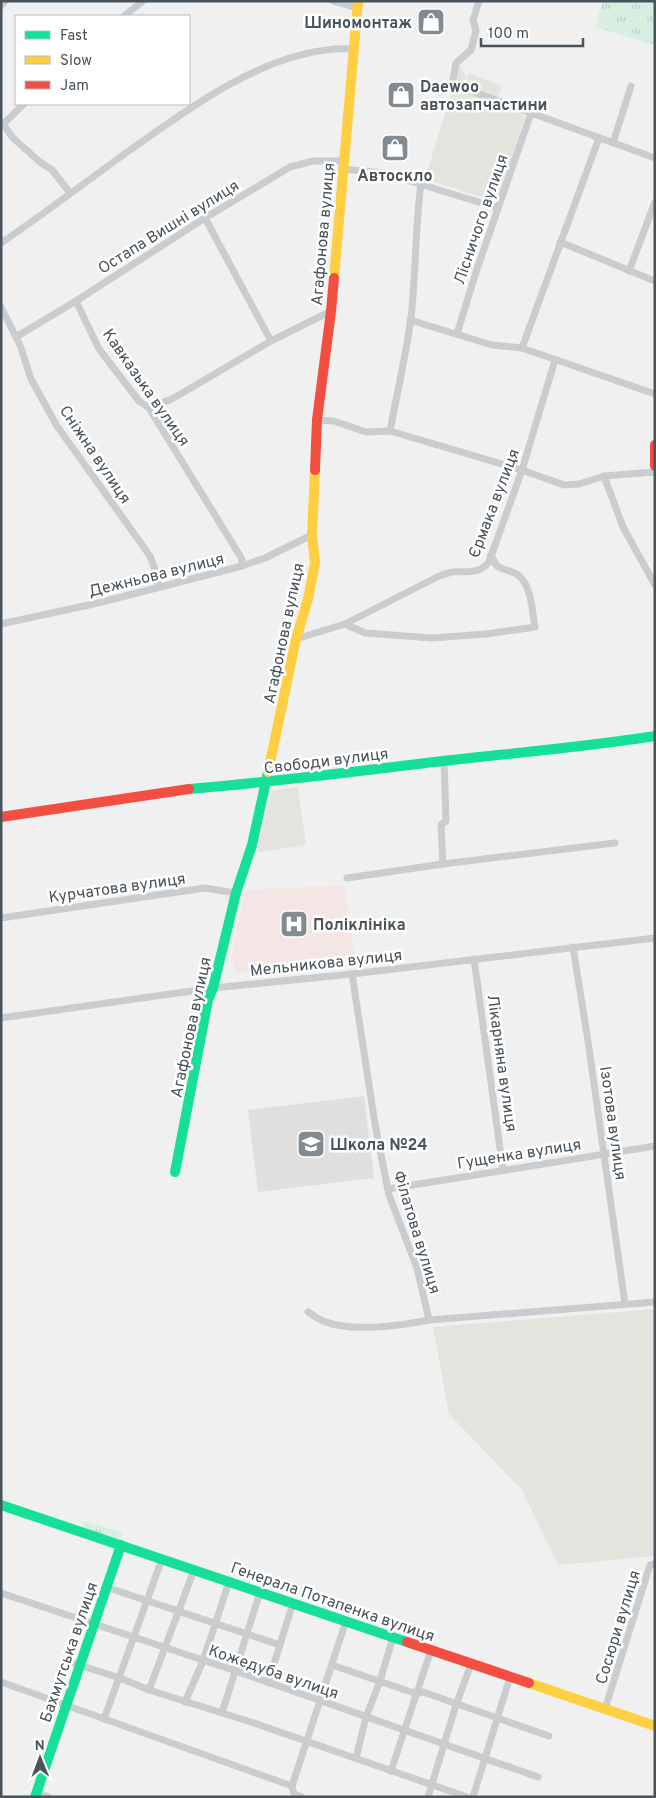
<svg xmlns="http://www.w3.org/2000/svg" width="656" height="1798" font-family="Overpass,sans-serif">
  <defs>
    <pattern id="grass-tufts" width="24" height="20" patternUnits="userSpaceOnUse" patternTransform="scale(1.25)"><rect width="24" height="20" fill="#d7eee0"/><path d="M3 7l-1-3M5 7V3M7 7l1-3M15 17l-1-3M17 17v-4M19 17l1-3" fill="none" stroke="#bacec3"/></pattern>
  </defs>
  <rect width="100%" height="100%" fill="#f1f0f0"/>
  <g fill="#e5e3de">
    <path d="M460,65L467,78L469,73L502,86L496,103L525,115L500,196L495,200H490L425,179Z"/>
    <path d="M298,787L306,845L257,852L272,791Z"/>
    <path d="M655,1309V1556L558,1565L522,1490L449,1414L433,1327Z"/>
  </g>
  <path fill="#dfdfe0" d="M364,1096L374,1178L258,1192L248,1110Z"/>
  <path fill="#f3e6e5" d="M344,885L355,957L237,973L231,959L245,890Z"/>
  <g fill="url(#grass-tufts)">
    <path d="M603,1H655V45L595,27Z"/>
    <path d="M84,1521L121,1532L122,1536L118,1539L85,1529L83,1525Z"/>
  </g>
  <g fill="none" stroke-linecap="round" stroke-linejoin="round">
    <g stroke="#caccce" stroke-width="7">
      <path d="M333,1L357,8"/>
      <path d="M479,1L473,20L476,31L471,50L456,63L452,84L655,158"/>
      <path d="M1,6L5,1"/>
      <path d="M124,16L143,1"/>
      <path d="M24,104L3,124L13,138L40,162L52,170L70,193"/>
      <path d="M613,143L631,86"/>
      <path d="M342,169L384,173L498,208"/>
      <path d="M205,218L271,341"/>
      <path d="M560,242L655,281"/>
      <path d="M1,243C45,213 87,181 130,150C193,106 273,45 353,49"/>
      <path d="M629,271L655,202"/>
      <path d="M76,301L99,349L139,401L149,408L242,559V566"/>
      <path d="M1,307L20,345L31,379L57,426L150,556L158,578V587"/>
      <path d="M410,320L492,345L522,348L655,394"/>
      <path d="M457,334L476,272L531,113"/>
      <path d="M16,337L76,301L205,218L290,167L313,161H343"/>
      <path d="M522,348L599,138"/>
      <path d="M149,408L172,399L271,341L331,311"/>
      <path d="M317,420L334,421L366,432L390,431L522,470L564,485L579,484L604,476L655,472"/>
      <path d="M390,431C397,393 406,355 411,318C416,273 415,228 421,184"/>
      <path d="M604,476L623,527L655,585"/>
      <path d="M1,624L98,603L242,566L265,558L312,535"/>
      <path d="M345,624L365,633L432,638L486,634L535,627C532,611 532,586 518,575C512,571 501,569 497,566C495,564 493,558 491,555"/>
      <path d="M296,639L345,624L437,577C442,575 447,573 452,572C467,571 478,575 489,562L522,470L555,360"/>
      <path d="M443,864L441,825L446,821L444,761"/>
      <path d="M347,878L443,864L615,843"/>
      <path d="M1,918L205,888L236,893"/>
      <path d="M573,947L588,1041L625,1304"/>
      <path d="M474,959L503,1170"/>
      <path d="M352,974L375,1124L389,1195L417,1268L429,1320"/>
      <path d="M1,1018L213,988L352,974L655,938"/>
      <path d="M388,1189L655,1146"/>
      <path d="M308,1312C312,1314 316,1318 321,1320C348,1333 400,1326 429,1320L655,1302"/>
      <path d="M106,1587L280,1645"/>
      <path d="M1,1593L236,1671L538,1777"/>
      <path d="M73,1663L120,1678L149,1690L254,1723L467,1797"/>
      <path d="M332,1665L417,1694L423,1692L549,1736"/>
      <path d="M1,1682L292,1786L294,1794L302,1797"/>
      <path d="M268,1683L293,1603"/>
      <path d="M149,1690L194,1570"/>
      <path d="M185,1702L203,1661L229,1582"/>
      <path d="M605,1709L650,1565L655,1564"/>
      <path d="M222,1713L260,1592"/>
      <path d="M104,1719L162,1559"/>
      <path d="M356,1758L366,1717L380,1681L393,1637"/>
      <path d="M391,1771L431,1650"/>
      <path d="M292,1786L346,1621"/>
      <path d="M36,1792L48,1797"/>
      <path d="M428,1797L456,1705L471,1664"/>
      <path d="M473,1797L510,1677"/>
    </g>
    <g stroke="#16e098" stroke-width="10">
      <path d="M189,789C274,782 359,771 443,761C514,753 585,747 655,736"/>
      <path d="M175,1172L208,1000L213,988L236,893L252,845L268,772"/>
      <path d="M1,1505L407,1642"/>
      <path d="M35,1797L121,1545"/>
    </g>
    <g stroke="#ffcf43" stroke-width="10">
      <path d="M334,278L358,1"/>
      <path d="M268,772L296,639L308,599L315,563L312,535L315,470"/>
      <path d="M529,1683L655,1726"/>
    </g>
    <g stroke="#f24e42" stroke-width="10">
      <path d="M655,445V466"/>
      <path d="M315,470L317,420L331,311L334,278"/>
      <path d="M1,817L189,789"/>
      <path d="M407,1642L529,1683"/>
    </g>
  </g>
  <defs>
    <symbol id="shop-square" viewBox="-11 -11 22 22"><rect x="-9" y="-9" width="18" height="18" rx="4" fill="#838a90" stroke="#fff"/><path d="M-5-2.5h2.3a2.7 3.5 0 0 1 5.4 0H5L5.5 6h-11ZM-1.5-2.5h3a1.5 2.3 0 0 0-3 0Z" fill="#fff"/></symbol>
    <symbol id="hospital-square" viewBox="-11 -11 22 22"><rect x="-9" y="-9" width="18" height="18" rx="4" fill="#838a90" stroke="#fff"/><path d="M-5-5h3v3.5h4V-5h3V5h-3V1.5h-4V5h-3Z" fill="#fff"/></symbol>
    <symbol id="school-square" viewBox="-11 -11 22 22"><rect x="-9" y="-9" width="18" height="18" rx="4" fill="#838a90" stroke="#fff"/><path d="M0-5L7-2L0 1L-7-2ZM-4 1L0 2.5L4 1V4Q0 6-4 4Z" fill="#fff"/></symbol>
  </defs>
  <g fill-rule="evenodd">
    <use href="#shop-square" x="415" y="6" width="32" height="32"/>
    <use href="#shop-square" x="385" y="79" width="32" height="32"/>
    <use href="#shop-square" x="379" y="132" width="32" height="32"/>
    <use href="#hospital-square" x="278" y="908" width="32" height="32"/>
    <use href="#school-square" x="295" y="1128" width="32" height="32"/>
  </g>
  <g text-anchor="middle" stroke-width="5" stroke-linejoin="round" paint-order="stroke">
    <g font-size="16" font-weight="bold" fill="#48535c" stroke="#fff" text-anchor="start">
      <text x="412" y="28" text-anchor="end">Шиномонтаж</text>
      <text x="420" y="92">Daewoo<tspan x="420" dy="18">автозапчастини</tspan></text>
      <text x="395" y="181" text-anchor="middle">Автоскло</text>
      <text x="313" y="930">Поліклініка</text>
      <text x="330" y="1150">Школа №24</text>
    </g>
    <g font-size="16" fill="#48535c" stroke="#fff">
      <text transform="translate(480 219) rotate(-71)" y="6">Лісничого вулиця</text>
      <text transform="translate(168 226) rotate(-32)" y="6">Остапа Вишні вулиця</text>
      <text transform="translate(322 234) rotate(-85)" y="6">Агафонова вулиця</text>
      <text transform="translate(147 387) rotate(55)" y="6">Кавказька вулиця</text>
      <text transform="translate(96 454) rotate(56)" y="6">Сніжна вулиця</text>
      <text transform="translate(493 503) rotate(-69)" y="6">Єрмака вулиця</text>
      <text transform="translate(156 574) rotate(-14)" y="6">Дежньова вулиця</text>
      <text transform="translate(283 633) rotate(-78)" y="6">Агафонова вулиця</text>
      <text transform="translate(326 760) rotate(-7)" y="6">Свободи вулиця</text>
      <text transform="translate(117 887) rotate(-8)" y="6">Курчатова вулиця</text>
      <text transform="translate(326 962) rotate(-6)" y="6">Мельникова вулиця</text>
      <text transform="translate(190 1027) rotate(-78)" y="6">Агафонова вулиця</text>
      <text transform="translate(503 1063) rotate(82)" y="6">Лікарняна вулиця</text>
      <text transform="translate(614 1123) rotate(82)" y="6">Ізотова вулиця</text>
      <text transform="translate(519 1153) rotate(-9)" y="6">Гущенка вулиця</text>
      <text transform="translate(418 1232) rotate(73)" y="6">Філатова вулиця</text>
      <text transform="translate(333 1601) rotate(19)" y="6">Генерала Потапенка вулиця</text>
      <text transform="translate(617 1627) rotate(-73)" y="6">Сосюри вулиця</text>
      <text transform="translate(68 1652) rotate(-71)" y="6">Бахмутська вулиця</text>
      <text transform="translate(274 1671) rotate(19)" y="6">Кожедуба вулиця</text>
    </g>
  </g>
  <rect width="656" height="1798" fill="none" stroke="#48535c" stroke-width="5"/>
  <rect x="15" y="15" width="175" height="90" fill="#ffffff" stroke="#b6babe"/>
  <rect x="25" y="31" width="25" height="8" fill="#16e098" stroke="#b6babe"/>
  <text x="60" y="40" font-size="15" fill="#48535c">Fast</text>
  <rect x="25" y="56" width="25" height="8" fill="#ffcf43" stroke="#b6babe"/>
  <text x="60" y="65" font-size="15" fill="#48535c">Slow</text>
  <rect x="25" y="81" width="25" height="8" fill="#f24e42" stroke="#b6babe"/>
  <text x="60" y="90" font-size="15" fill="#48535c">Jam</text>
  <g transform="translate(40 1758) rotate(359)" stroke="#ffffff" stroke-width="4" paint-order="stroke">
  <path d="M0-4L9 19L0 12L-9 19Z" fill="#48535c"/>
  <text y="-8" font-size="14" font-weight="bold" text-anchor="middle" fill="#48535c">N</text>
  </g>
  <path d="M481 38v8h102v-8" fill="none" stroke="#48535c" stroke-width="2.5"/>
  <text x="488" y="38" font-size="15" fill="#48535c" stroke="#ffffff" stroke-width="4" paint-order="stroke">100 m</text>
</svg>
